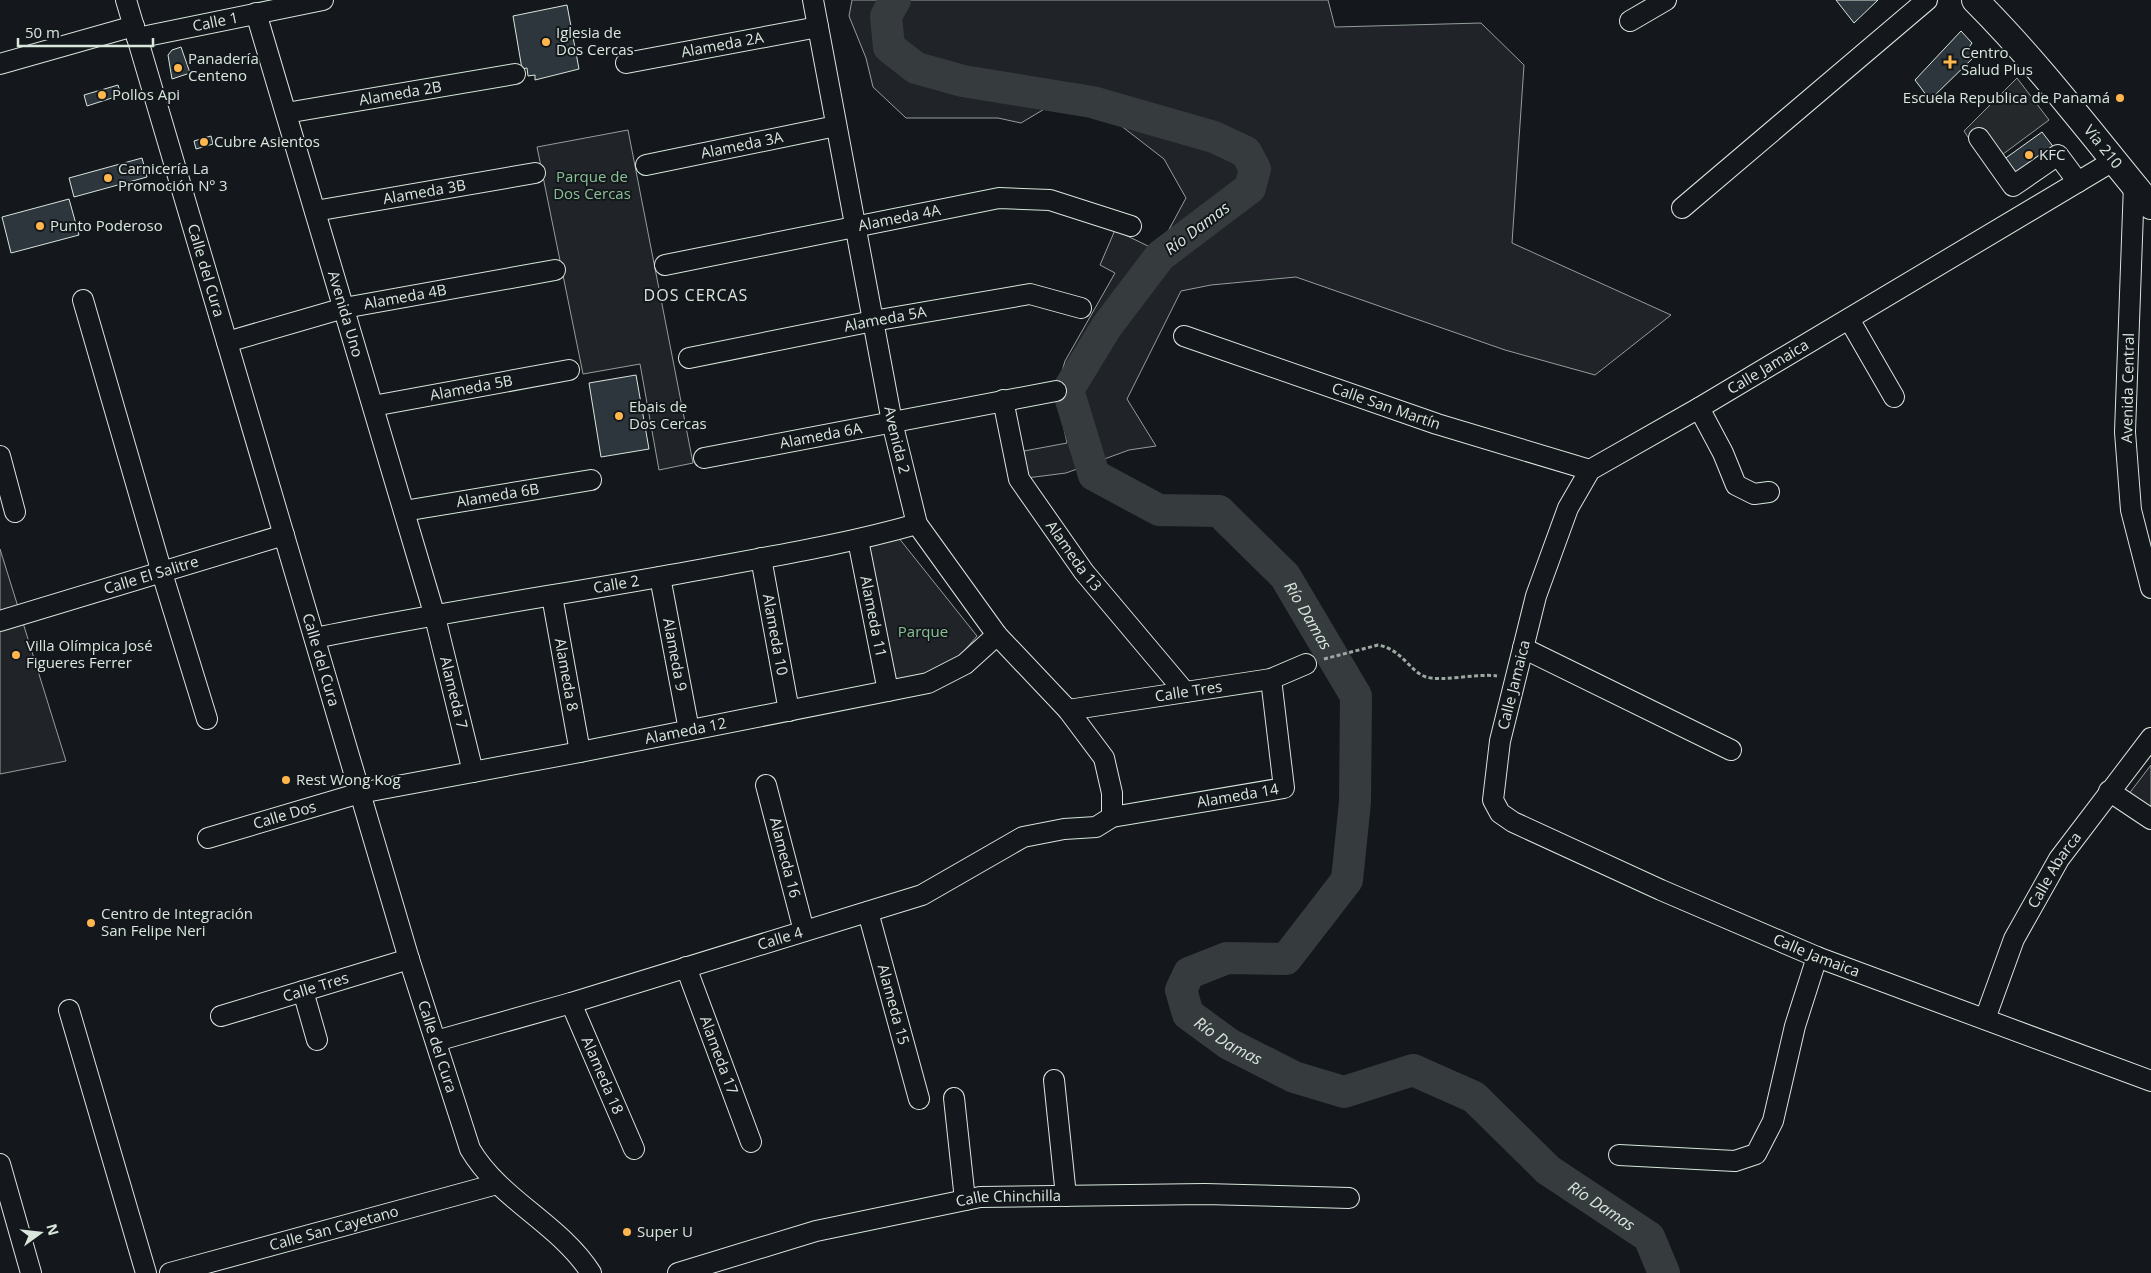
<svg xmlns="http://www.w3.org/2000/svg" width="2151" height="1273" font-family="'Open Sans',sans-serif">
  <rect width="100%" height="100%" fill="#14181c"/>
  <g fill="#202428" stroke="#939e99">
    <path d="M852,0H1328L1335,27L1481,23L1524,65L1512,243L1671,315L1595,375L1505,350L1296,277L1211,285L1181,291L1127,399L1156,446L1129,450L1066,473L1019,479L1024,451L1067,443L1056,391L1065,361L1115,273L1100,265L1115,230L1150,247L1166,235L1186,198L1164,159L1111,118L1046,108L1021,123L998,118H906L873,87L866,58L849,16Z"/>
    <path d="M628,130L693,463L659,470L640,364L583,374L537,147Z"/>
    <path d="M898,537L977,636L958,658L938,671L892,684L865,544Z"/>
    <path d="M0,549L66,761L0,774Z"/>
    <path d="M2151,765V810L2128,795Z"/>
  </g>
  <path fill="#24282b" stroke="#939e99" d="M2017,78L2049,120L1987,166L1964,131Z"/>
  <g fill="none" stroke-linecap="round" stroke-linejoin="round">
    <path stroke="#363b3e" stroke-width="32" id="s1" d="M895,0L886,16L889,47L916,68L963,81L1092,102L1214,137L1246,152L1255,169L1250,188L1160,256L1107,326L1068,390L1094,475L1159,510L1219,511L1285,576L1356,696L1355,802L1347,880L1286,959L1227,958L1189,973L1181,990L1188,1014L1229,1044L1294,1077L1344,1092L1413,1070L1474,1097L1548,1170L1649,1237L1664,1273"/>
  </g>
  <g fill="#2c363c" stroke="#d8e6dc">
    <path d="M1836,0H1878L1854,23Z"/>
    <path d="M567,5L579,69L535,80V75L528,76L527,68L522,69L513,16Z"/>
    <path d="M1961,31L1972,43L1968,49L1975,56L1930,100L1915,80Z"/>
    <path d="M181,47L190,73L172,79L168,55L172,50Z"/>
    <path d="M118,85L121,95L87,106L84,95Z"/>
    <path d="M2042,132L2055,149L2016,177L2003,160Z"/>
    <path d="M211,136L213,144L196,149L194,141Z"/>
    <path d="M142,158L147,177L74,197L69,178Z"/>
    <path d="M69,199L79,235L11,253L2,217Z"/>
    <path d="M636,375L649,449L601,457L589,383Z"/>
  </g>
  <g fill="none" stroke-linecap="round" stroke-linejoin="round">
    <defs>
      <g id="minor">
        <path id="s2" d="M126,0L409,959L470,1149C500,1200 560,1224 591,1273"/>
        <path id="s3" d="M813,0L892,422L917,524L997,635L1068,710L1104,758L1112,793V817"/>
        <path id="s4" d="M256,13L434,613L473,772"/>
        <path d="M1630,21L1666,0"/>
        <path id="s5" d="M137,38L323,0"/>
        <path id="s6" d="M626,63L818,27"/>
        <path d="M0,64L134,26"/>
        <path id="s7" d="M286,113L515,74"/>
        <path d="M1979,138L2013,186L2058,155L2078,182"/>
        <path id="s8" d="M2113,161L1699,408L1590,470L1568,508L1536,596L1500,741L1493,800L1500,813L1513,822L1661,890L1817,957L2151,1081"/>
        <path id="s9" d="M646,165L836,126"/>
        <path d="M2134,184L2125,432L2131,510L2151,588"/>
        <path d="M1682,208L1927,0"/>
        <path id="s10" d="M315,211L535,173"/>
        <path id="s11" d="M665,265L999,198L1050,200L1131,226"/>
        <path d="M83,300L162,573L207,719"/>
        <path d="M1849,319L1894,397"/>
        <path id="s12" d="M1184,336L1437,424L1590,470"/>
        <path id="s13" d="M227,342L344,308L555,270"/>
        <path id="s14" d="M689,358L873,321L1030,294L1081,308"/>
        <path id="s15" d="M1003,400L1019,479L1084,572L1185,692"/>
        <path id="s16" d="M373,406L569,370"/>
        <path d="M1699,408L1723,453L1736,485L1754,494L1769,492"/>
        <path d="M0,456L15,512"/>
        <path id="s17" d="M704,458L1056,391"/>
        <path id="s18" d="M404,511L591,480"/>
        <path id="s19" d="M858,540L888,691"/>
        <path id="s20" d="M761,558L789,711"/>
        <path id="s21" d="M660,577L689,730"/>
        <path id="s22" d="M552,596L580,752"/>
        <path id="s23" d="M0,621L284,535"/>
        <path id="s24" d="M315,638C454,609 596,590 736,563C797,552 857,541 917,524"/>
        <path d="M1523,648L1731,750"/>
        <path id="s25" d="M1068,710L1271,679L1306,664"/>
        <path id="s26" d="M766,785L804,931"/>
        <path d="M2109,791L2151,819"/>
        <path id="s27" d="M208,838L360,793L580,752L928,683L965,664L997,635"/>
        <path id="s28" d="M868,912L919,1099"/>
        <path id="s29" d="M686,967L751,1142"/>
        <path d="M303,991L317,1040"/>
        <path id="s30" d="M571,1003L634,1149"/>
        <path d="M69,1010L146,1273"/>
        <path id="s31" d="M221,1016L409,959"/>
        <path id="s32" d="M1985,1019L2014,939L2059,859L2151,738"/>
        <path id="s33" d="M436,1041L571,1003L922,895L1023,837L1064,829L1096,827L1112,817L1284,788L1271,679"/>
        <path d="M1054,1080L1066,1196"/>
        <path d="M954,1098L965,1200"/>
        <path d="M1619,1155L1735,1161L1756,1154L1773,1121L1795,1026L1817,957"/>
        <path d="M0,1164L31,1273"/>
        <path id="s34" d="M170,1273L497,1184"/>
        <path id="s35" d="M678,1273L816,1231L980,1197L1205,1194L1349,1198"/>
      </g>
      <g id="major">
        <path id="s36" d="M1975,0C2039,64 2093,136 2151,206"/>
      </g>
    </defs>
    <use href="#minor" stroke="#d8e6dc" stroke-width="22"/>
    <use href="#major" stroke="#d8e6dc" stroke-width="28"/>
    <path stroke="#9da8a2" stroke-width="3" stroke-dasharray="4 2.5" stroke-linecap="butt" d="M1324,659L1378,645C1403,650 1409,671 1426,677C1442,682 1477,673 1497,676"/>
    <use href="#minor" stroke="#14181c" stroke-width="20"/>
    <use href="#major" stroke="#14181c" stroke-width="26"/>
  </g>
  <g fill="#ffb74d" stroke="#14181c" stroke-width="2">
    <circle cx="546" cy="42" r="5"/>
    <path d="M1947.5 54.5h5v5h5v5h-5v5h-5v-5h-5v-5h5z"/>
    <circle cx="178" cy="68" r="5"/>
    <circle cx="102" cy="95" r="5"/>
    <circle cx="2120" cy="98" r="5"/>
    <circle cx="204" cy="142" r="5"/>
    <circle cx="2029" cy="155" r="5"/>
    <circle cx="108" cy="178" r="5"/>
    <circle cx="40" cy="226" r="5"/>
    <circle cx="619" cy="416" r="5"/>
    <circle cx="16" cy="655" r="5"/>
    <circle cx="286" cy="780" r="5"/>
    <circle cx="91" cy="923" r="5"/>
    <circle cx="627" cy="1232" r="5"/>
  </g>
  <g text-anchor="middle" stroke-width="4" stroke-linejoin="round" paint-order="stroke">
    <g font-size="15" fill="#d8e6dc" stroke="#14181c">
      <text dy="5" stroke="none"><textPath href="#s5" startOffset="80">Calle 1</textPath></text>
      <text dy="5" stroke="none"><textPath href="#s6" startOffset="98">Alameda 2A</textPath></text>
      <text dy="5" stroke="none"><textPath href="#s7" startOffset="116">Alameda 2B</textPath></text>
      <text dy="5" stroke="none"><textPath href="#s9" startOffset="98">Alameda 3A</textPath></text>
      <text dy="5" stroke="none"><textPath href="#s36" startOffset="195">Vía 210</textPath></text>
      <text dy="5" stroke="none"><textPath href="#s10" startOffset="111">Alameda 3B</textPath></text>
      <text dy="5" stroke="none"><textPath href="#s11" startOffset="239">Alameda 4A</textPath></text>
      <text dy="5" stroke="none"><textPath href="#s2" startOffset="282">Calle del Cura</textPath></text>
      <text dy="5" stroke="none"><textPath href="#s13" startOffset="184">Alameda 4B</textPath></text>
      <text dy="5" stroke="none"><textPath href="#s4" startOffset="314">Avenida Uno</textPath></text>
      <text dy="5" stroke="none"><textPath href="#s14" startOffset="200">Alameda 5A</textPath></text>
      <text transform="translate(1768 367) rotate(-31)" y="5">Calle Jamaica</text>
      <text dy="5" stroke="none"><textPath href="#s16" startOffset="100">Alameda 5B</textPath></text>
      <text transform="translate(2128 388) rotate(-89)" y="5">Avenida Central</text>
      <text dy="5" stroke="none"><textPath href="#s12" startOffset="214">Calle San Martín</textPath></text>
      <text dy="5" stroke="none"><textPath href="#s17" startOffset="119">Alameda 6A</textPath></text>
      <text dy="5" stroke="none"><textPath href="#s3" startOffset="448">Avenida 2</textPath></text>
      <text dy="5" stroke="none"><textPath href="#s18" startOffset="95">Alameda 6B</textPath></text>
      <text dy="5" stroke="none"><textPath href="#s15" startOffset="175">Alameda 13</textPath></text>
      <text dy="5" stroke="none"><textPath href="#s23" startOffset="158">Calle El Salitre</textPath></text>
      <text dy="5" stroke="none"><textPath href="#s24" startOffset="306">Calle 2</textPath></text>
      <text dy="5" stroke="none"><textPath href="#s19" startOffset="78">Alameda 11</textPath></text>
      <text dy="5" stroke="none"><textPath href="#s20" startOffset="78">Alameda 10</textPath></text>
      <text dy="5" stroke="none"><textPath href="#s21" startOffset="79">Alameda 9</textPath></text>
      <text dy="5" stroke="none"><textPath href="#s2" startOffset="688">Calle del Cura</textPath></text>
      <text dy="5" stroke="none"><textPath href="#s22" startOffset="80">Alameda 8</textPath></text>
      <text transform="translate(1514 685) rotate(-76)" y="5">Calle Jamaica</text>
      <text dy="5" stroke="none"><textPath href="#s25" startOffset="122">Calle Tres</textPath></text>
      <text dy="5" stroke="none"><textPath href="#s4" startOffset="708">Alameda 7</textPath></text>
      <text dy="5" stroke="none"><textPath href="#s27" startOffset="490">Alameda 12</textPath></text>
      <text dy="5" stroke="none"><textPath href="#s33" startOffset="844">Alameda 14</textPath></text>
      <text dy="5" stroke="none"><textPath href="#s27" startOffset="80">Calle Dos</textPath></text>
      <text dy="5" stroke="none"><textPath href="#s26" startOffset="75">Alameda 16</textPath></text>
      <text dy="5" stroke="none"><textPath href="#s32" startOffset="165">Calle Abarca</textPath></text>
      <text dy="5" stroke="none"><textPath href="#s33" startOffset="359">Calle 4</textPath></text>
      <text dy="5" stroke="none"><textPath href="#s8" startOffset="1316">Calle Jamaica</textPath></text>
      <text dy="5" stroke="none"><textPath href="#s31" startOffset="99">Calle Tres</textPath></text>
      <text dy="5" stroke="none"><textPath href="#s28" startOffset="96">Alameda 15</textPath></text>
      <text dy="5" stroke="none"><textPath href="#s2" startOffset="1092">Calle del Cura</textPath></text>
      <text dy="5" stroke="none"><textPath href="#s29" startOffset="94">Alameda 17</textPath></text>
      <text dy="5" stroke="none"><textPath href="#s30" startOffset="79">Alameda 18</textPath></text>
      <text dy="5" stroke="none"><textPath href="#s35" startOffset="340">Calle Chinchilla</textPath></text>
      <text dy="5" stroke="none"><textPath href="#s34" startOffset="170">Calle San Cayetano</textPath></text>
    </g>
    <g font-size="15" fill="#d8e6dc" stroke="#14181c" text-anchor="start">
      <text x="556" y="38">Iglesia de<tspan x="556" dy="17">Dos Cercas</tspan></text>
      <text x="1961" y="58">Centro<tspan x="1961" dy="17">Salud Plus</tspan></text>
      <text x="188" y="64">Panadería<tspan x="188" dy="17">Centeno</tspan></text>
      <text x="112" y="100">Pollos Api</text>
      <text x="2110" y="103" text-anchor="end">Escuela Republica de Panamá</text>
      <text x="214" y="147">Cubre Asientos</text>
      <text x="2039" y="160">KFC</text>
      <text x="118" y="174">Carnicería La<tspan x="118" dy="17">Promoción Nº 3</tspan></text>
      <text x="50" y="231">Punto Poderoso</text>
      <text x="629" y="412">Ebais de<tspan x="629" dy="17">Dos Cercas</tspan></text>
      <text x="26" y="651">Villa Olímpica José<tspan x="26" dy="17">Figueres Ferrer</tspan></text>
      <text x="296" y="785">Rest Wong Kog</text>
      <text x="101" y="919">Centro de Integración<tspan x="101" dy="17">San Felipe Neri</tspan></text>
      <text x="637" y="1237">Super U</text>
    </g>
    <g font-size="15" fill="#8ac095" stroke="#14181c">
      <text x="592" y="182">Parque de<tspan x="592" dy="17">Dos Cercas</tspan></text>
      <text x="923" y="637">Parque</text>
    </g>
    <g font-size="16" font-style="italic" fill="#d8e6dc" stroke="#14181c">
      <text transform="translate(1197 228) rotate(-37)" y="6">Río Damas</text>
      <text dy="6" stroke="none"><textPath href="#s1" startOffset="1101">Río Damas</textPath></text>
      <text dy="6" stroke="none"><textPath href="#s1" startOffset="1671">Río Damas</textPath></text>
      <text dy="6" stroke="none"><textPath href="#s1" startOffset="2106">Río Damas</textPath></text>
    </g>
    <g font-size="16" letter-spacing="1" fill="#d8e6dc" stroke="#14181c">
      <text x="696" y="301">DOS CERCAS</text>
    </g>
  </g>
  <g transform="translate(40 1233) rotate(75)" stroke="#14181c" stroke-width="4" paint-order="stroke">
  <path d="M0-4L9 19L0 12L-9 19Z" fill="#d8e6dc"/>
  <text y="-8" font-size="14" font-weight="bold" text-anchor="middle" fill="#d8e6dc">N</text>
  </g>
  <path d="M18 38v8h135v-8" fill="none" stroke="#d8e6dc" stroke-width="2.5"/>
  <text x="25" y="38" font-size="15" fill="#d8e6dc" stroke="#14181c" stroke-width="4" paint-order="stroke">50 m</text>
</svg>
